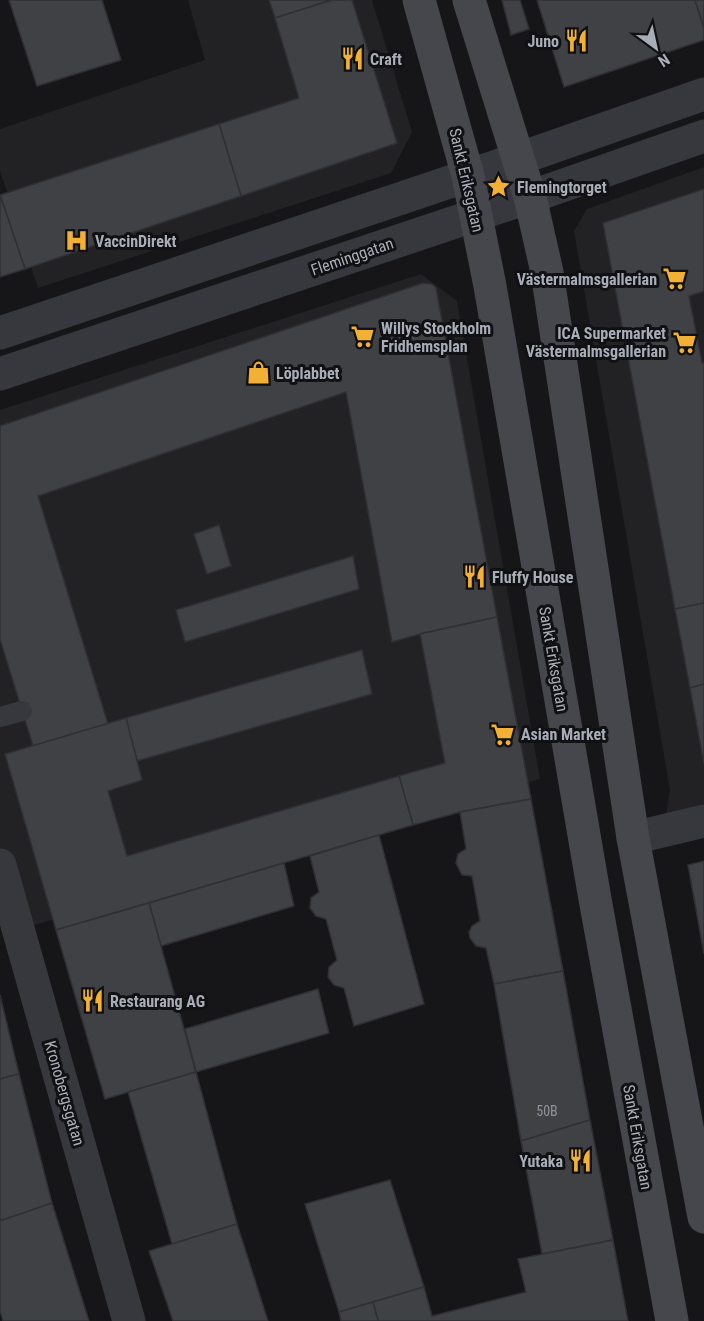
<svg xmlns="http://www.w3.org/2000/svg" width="704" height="1321" font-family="'Roboto Condensed',sans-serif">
  <rect width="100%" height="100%" fill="#161618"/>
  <g fill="#222225">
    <path d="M188,0H372L412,132L391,173L38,288L0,171V129L205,60Z"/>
    <path d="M704,167V816L664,827L670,790L574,231L587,209Z"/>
    <path d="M421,274L457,301L540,779L17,930L0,870V410Z"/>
  </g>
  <g fill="#404145" stroke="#303034" stroke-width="1.5">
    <path d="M9,0H102L121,60L37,86Z"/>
    <path d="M269,0H332L275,18Z"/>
    <path d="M332,0H352L397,143L241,196L219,124L299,98L275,18Z"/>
    <path d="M502,0H520L529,29L511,35Z"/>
    <path d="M537,0H695L704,28V40L564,87Z"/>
    <path d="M695,0H704V28Z"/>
    <path d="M219,124L241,196L25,269L0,195Z"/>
    <path d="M704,189V291L689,296L702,363H704V603L675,609L603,223Z"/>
    <path d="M0,195L25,269L0,277Z"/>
    <path d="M423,283L432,284L436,288L497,617L420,634L392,642L346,392L38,496L108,724L33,746L0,639V426Z"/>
    <path d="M219,525L231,566L207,574L194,534Z"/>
    <path d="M353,556L359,589L185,642L176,610Z"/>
    <path d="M704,603V684L690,688L675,609Z"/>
    <path d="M497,617L531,799L460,812L413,825L399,776L445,763L420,634Z"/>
    <path d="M362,650L372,694L137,761L126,718Z"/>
    <path d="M704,684V764L690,688Z"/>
    <path d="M126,718L142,780L108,791L127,856L399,776L413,825L56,930L5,754Z"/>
    <path d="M531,799L563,971L494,984L486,948L476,946L470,938L469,932L472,926L480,921L472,876L462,875L456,863L458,854L466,849L460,812Z"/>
    <path d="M379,835L424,1004L354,1026L344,988L334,985L328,977L329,967L337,960L326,919L316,916L310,908L311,898L319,892L310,856Z"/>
    <path d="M704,861V954L688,865Z"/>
    <path d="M284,863L294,906L161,946L149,903Z"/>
    <path d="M149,903L196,1072L105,1099L56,930Z"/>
    <path d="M563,971L590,1120L521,1141L494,984Z"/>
    <path d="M318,989L329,1033L196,1072L185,1029Z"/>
    <path d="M0,995L19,1074L0,1079Z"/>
    <path d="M196,1072L237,1224L172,1244L128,1092Z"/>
    <path d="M19,1074L52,1203L0,1221V1079Z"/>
    <path d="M590,1120L613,1240L542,1254L521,1141Z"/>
    <path d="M390,1180L424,1287L339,1312L305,1204Z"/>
    <path d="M52,1203L89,1321H3L0,1311V1221Z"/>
    <path d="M237,1224L268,1321H173L149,1251Z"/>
    <path d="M613,1240L628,1321H378L373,1302L424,1287L432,1316L526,1292L518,1259Z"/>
    <path d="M373,1302L378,1321H341L339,1312Z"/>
  </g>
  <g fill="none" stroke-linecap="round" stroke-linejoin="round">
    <path stroke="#37383d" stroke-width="20" d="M0,717L22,711"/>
    <g stroke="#37383d" stroke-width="33">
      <path d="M633,838L704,821"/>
      <path d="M0,865L129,1321"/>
    </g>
    <g stroke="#37383d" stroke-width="33">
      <path d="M0,333L518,159L704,94"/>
      <path d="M0,374L530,197L704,136"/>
    </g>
    <g stroke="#45474d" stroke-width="33">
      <path d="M419,0L468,176L490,286L595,899L672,1321"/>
      <path d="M469,0L530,197L547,272L633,838L704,1217"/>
    </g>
  </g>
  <defs>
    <symbol id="restaurant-bare" viewBox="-9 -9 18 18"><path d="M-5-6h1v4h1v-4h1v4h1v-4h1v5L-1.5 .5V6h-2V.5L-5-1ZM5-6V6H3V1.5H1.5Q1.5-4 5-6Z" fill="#f2b134" stroke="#111113" stroke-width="2.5" paint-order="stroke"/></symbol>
    <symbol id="sight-bare" viewBox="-9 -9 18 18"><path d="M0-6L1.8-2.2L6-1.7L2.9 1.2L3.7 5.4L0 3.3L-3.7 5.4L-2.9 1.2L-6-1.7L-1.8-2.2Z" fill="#f2b134" stroke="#111113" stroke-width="2.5" paint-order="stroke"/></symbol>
    <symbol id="hospital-bare" viewBox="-9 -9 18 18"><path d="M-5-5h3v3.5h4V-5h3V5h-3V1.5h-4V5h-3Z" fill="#f2b134" stroke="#111113" stroke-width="2.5" paint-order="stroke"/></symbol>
    <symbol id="supermarket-bare" viewBox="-9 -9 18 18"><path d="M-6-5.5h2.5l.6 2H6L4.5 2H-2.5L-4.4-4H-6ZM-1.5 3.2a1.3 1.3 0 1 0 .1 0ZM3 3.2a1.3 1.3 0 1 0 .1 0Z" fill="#f2b134" stroke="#111113" stroke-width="2.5" paint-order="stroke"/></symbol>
    <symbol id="shop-bare" viewBox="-9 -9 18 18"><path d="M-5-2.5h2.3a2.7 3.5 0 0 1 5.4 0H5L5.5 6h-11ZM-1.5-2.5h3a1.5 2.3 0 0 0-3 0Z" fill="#f2b134" stroke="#111113" stroke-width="2.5" paint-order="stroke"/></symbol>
  </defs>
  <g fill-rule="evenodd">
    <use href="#restaurant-bare" x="560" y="24" width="33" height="33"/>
    <use href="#restaurant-bare" x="336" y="42" width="33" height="33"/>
    <use href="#sight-bare" x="482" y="170" width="33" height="33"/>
    <use href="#hospital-bare" x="60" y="224" width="33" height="33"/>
    <use href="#supermarket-bare" x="658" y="262" width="33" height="33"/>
    <use href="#supermarket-bare" x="346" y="320" width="33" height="33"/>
    <use href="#supermarket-bare" x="668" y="326" width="33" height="33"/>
    <use href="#shop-bare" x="242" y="356" width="33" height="33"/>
    <use href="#restaurant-bare" x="458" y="560" width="33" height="33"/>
    <use href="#supermarket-bare" x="486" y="718" width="33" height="33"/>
    <use href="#restaurant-bare" x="76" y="984" width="33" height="33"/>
    <use href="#restaurant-bare" x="564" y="1144" width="33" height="33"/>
  </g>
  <g text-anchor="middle" stroke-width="6" stroke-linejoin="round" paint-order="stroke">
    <g font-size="14" fill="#8e929b">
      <text x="547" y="1116">50B</text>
    </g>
    <g font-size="16" font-weight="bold" fill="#a8adb8" stroke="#111113" text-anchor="start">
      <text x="559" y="47" text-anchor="end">Juno</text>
      <text x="370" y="65">Craft</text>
      <text x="517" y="193">Flemingtorget</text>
      <text x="95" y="247">VaccinDirekt</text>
      <text x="657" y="285" text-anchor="end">Västermalmsgallerian</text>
      <text x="381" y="334">Willys Stockholm<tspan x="381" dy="18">Fridhemsplan</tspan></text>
      <text x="666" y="339" text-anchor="end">ICA Supermarket<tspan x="666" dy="18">Västermalmsgallerian</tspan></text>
      <text x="276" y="379">Löplabbet</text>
      <text x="492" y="583">Fluffy House</text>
      <text x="521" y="740">Asian Market</text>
      <text x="110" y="1007">Restaurang AG</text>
      <text x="563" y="1167" text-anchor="end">Yutaka</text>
    </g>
    <g font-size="16" fill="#a8adb8" stroke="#111113">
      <text transform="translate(467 180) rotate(77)" y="6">Sankt Eriksgatan</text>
      <text transform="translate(352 256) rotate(-19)" y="6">Fleminggatan</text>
      <text transform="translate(554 659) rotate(80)" y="6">Sankt Eriksgatan</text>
      <text transform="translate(65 1093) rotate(74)" y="6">Kronobergsgatan</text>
      <text transform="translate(638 1137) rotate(80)" y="6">Sankt Eriksgatan</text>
    </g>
  </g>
  <g transform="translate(656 48) rotate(147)" stroke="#111113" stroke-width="4.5" paint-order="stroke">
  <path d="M0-4.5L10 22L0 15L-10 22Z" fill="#a8adb8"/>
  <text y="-9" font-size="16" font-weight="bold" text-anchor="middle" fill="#a8adb8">N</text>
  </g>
</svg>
